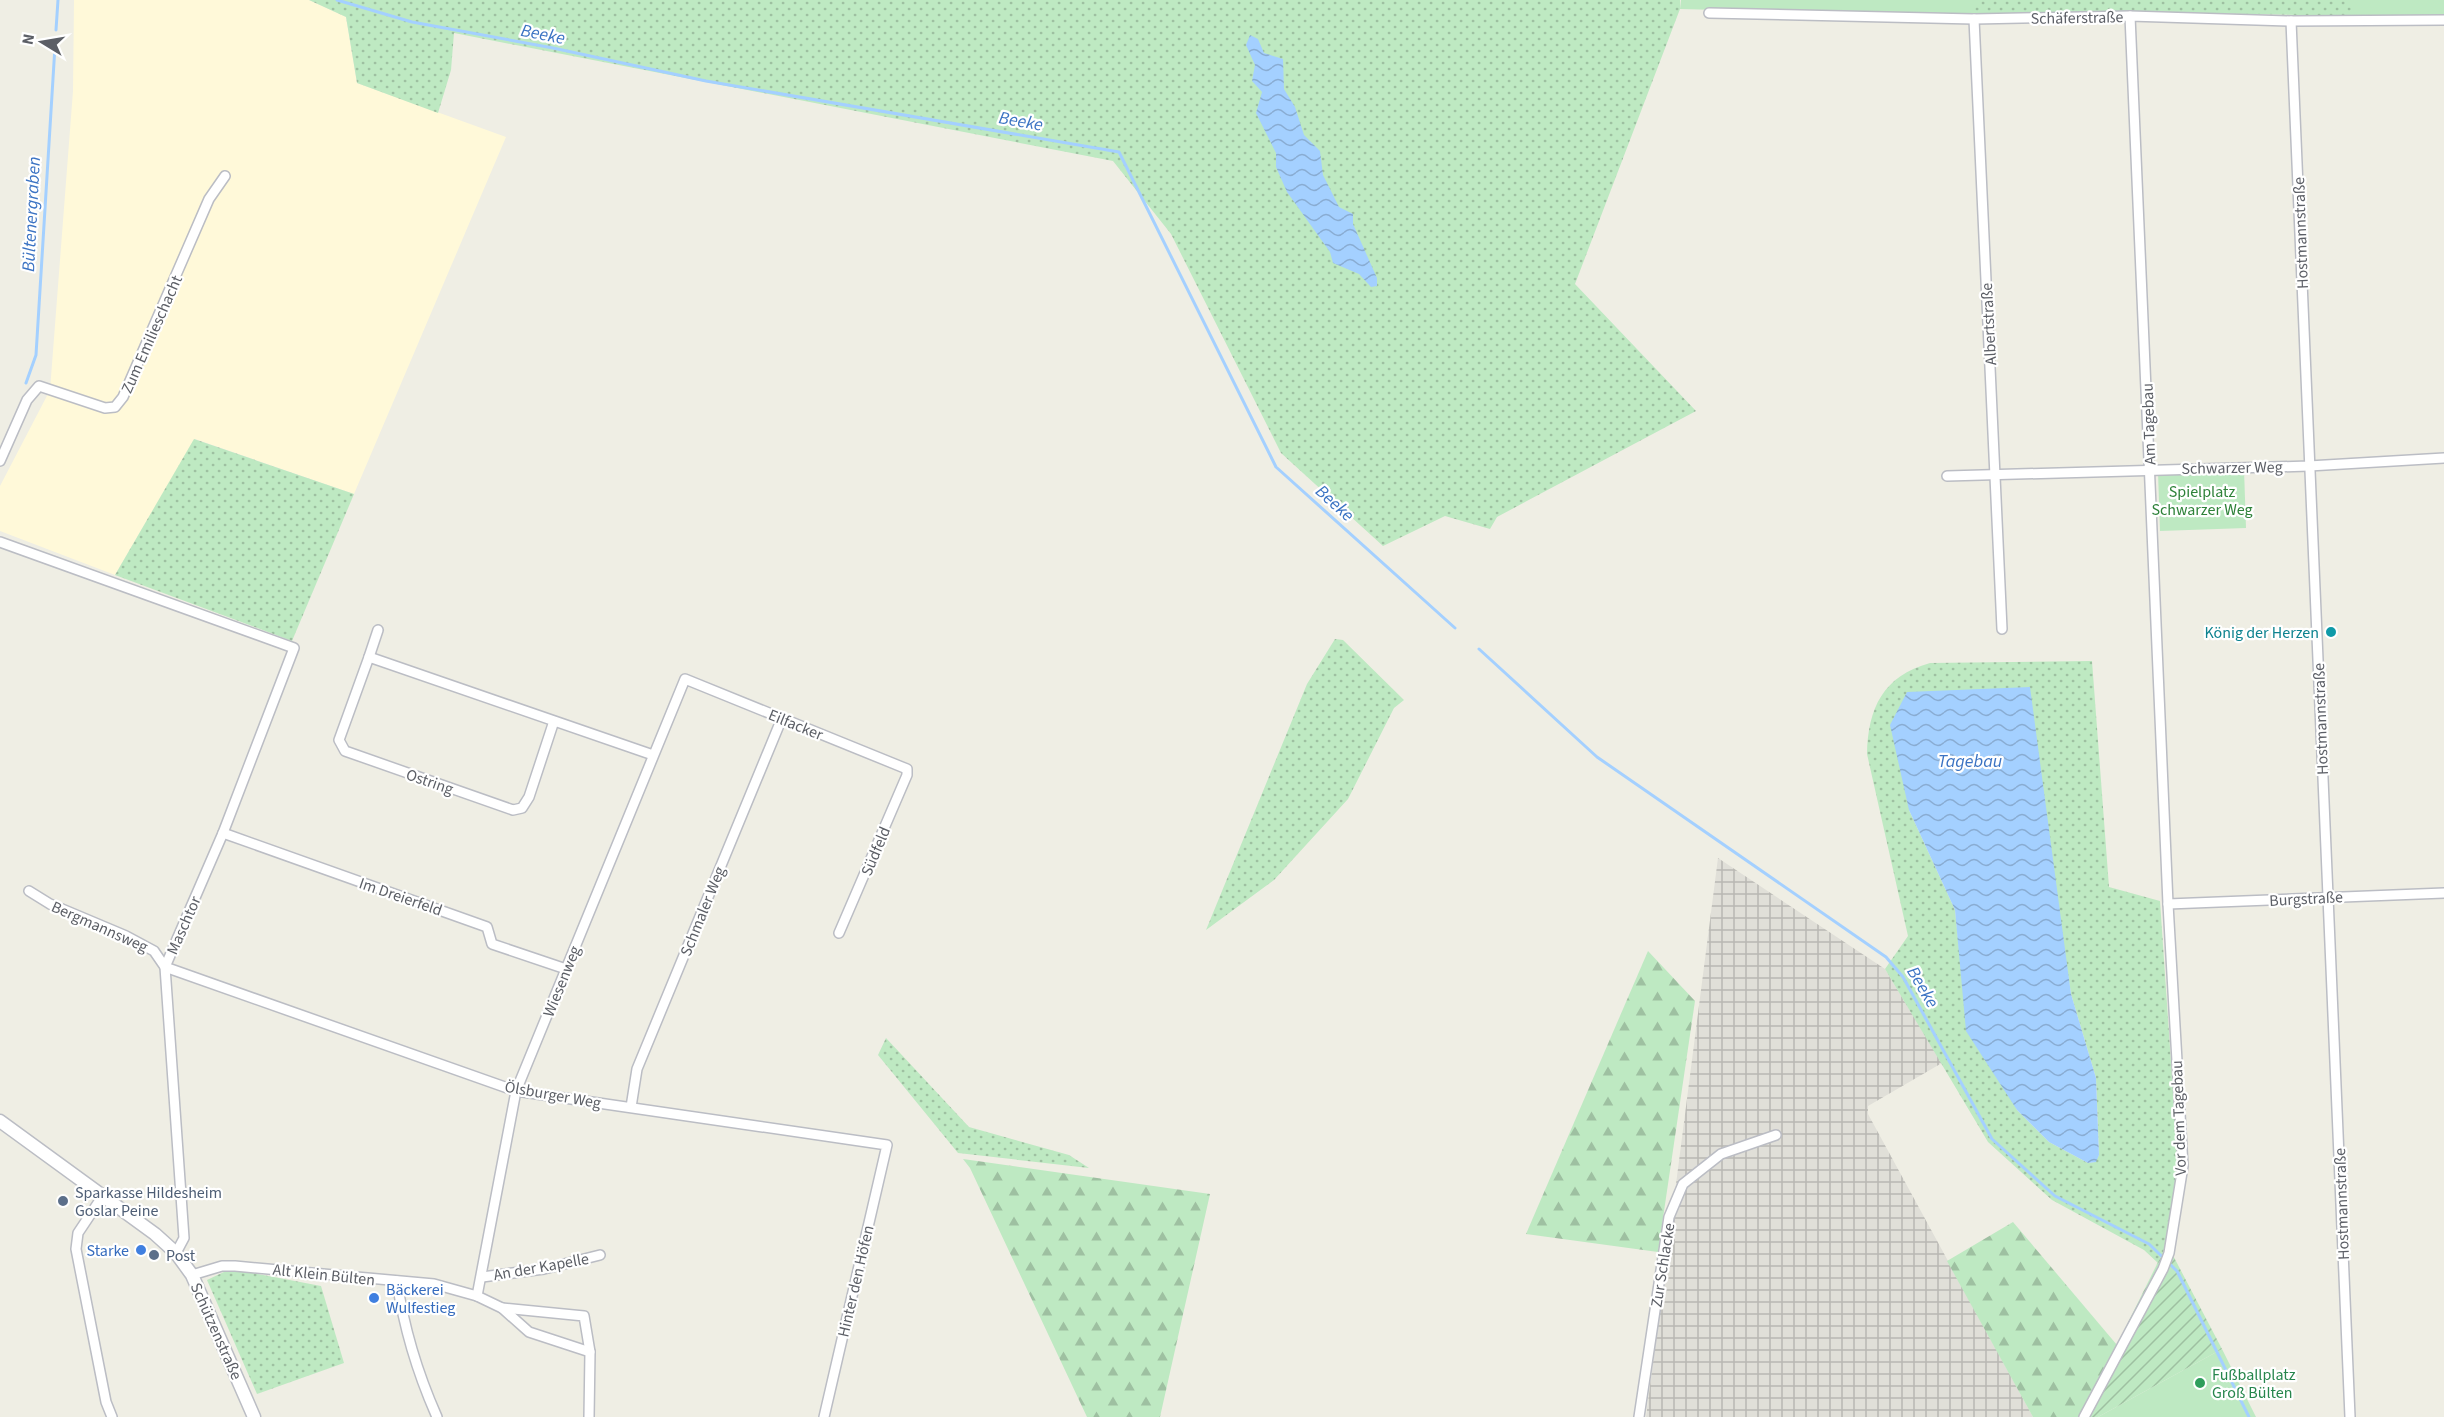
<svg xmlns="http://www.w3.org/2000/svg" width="2444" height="1417" font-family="'Source Sans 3',sans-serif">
  <defs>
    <pattern id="industrial-grid" width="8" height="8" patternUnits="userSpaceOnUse" patternTransform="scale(1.5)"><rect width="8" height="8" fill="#e0dfd8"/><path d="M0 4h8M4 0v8" fill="none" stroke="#b9b8b3"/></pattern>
    <pattern id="grass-dots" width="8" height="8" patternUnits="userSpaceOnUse" patternTransform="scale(1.5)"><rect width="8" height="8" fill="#bee9c2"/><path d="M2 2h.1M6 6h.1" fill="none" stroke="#9ec0a1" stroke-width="1.8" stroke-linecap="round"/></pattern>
    <pattern id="forest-firs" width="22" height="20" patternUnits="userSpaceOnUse" patternTransform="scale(1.5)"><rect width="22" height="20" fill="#bee9c2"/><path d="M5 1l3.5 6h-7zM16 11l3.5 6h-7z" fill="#9ec0a1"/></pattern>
    <pattern id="garden-furrows" width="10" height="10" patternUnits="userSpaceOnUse" patternTransform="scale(1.5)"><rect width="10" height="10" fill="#bee9c2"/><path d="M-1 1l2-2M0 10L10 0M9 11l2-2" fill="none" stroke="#9ec0a1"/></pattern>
    <pattern id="water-waves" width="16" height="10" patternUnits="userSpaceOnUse" patternTransform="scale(1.5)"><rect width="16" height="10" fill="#a4d0ff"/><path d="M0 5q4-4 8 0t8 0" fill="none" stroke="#89acd2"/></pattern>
  </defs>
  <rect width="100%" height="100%" fill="#efeee4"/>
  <path fill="#fff9d9" d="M74,0H309L346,17L357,83L506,137L354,494L195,439L115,575L0,531V486L50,390L73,91Z"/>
  <path fill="url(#industrial-grid)" d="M1718,858L1885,969L1942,1063L1868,1106V1114L2033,1417H1646Z"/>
  <g fill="url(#grass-dots)" fill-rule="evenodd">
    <path d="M309,0H1680V9L1575,284L1696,411L1497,517L1490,529L1445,516L1383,546L1281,453L1171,234L1113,161L454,33L451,70L438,113L357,83L346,17Z"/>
    <path d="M1974,0H2352V16L2130,12L1974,16Z"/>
    <path d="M194,439L354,494L292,641L115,575Z"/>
    <path d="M1335,639L1343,640L1404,700L1394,708L1348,799L1274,880L1206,930L1307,684Z"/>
    <path d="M2092,661L2109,887L2160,901L2178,1165L2167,1244L2158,1263L2144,1250L2052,1200L1988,1142L1885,969L1908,936L1867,754C1868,708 1883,676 1930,663ZM1909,810L2059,917L2071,994L2096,1078L2099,1155L2095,1162L2088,1163L2049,1142L2017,1110L1961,968L1955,910Z"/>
    <path d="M886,1038L969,1127L1069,1155L1089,1168L958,1153L878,1055Z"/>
    <path d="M226,1271H242L321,1286L344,1363L257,1394L207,1280Z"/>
  </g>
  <g fill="url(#forest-firs)">
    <path d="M1648,951L1695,1001L1658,1252L1526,1234Z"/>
    <path d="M963,1159L1210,1194L1160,1417H1087L970,1168Z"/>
    <path d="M2013,1222L2117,1345L2080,1417H2033L1947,1261Z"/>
  </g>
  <g fill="#bee9c2">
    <path d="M1681,0H1974V16L1680,9Z"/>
    <path d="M2352,0H2444V17L2352,16Z"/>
    <path d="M2244,469L2246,528L2160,531L2158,472Z"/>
    <path d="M2222,1349L2256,1417H2098Z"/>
  </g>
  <path fill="url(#garden-furrows)" d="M2167,1244L2222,1349L2098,1417H2081Z"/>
  <g fill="url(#water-waves)">
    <path d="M1250,35L1258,39L1264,53L1283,59L1284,89L1295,107L1304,135L1320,151L1323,175L1339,207L1353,214V224L1377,278V286L1371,287L1359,274L1333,263L1330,252L1287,192L1276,167V153L1256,113L1262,92L1252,81L1255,65L1246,45Z"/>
    <path d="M2030,687L2071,994L2096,1078L2099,1155L2096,1162L2088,1163L2049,1142L2017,1110L1966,1031L1955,910L1909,810L1890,725L1907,692Z"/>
  </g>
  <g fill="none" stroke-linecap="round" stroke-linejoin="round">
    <g stroke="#a4d0ff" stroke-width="3">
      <path d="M337,0L412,22L553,48L706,81L1119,152L1276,467L1455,628"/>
      <path d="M56,30L58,0"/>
      <path d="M26,383L36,355L55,46"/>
      <path d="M1479,649L1597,757L1886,957L1903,977L1992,1139L2055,1196L2149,1244L2177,1271L2249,1417"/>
    </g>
    <defs>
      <g id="minor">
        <path d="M1709,13L1974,19L2130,16L2291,21L2444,20"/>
        <path d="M1974,19L2002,629"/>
        <path d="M2291,21L2350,1417"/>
        <path d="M0,461L27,400L39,386L105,408L115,407L123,397L209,199L225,176"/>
        <path d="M1947,476L2309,466L2444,458"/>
        <path d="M0,542L294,648L223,833L165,967L184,1238L176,1253"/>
        <path d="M369,657L378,630"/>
        <path d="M554,721L529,797L522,808L513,810L345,751L339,740L369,657L653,755"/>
        <path d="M223,833L487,927L492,944L566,969"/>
        <path d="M29,891L50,904L126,936L154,951L165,967L516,1091L887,1145L824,1417"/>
        <path d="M2168,904L2444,893"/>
        <path d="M631,1107L637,1069L782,718"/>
        <path d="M102,1197L78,1233L76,1249L106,1402L112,1417"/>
        <path d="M192,1275L222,1266H235L434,1284L477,1296L502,1308L529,1332L590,1352L589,1417"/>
        <path d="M482,1277L544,1269L600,1255"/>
        <path d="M397,1281C404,1329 417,1372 437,1417"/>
        <path d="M477,1296L516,1091L685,679L907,769V775L839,933"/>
        <path d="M502,1308L584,1316L590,1352"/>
        <path d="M1639,1417L1669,1217L1683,1184L1721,1154L1776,1135"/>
        <path d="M2084,1417L2163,1269L2169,1253L2183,1166L2168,904L2130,16"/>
      </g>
      <path id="tertiary" d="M0,1121L155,1234L176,1253L192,1275L254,1417"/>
    </defs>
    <use href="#minor" stroke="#bbbdc4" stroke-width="12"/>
    <use href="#tertiary" stroke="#bbbdc4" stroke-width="15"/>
    <use href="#minor" stroke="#fff" stroke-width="9"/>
    <use href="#tertiary" stroke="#fff" stroke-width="12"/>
  </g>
  <circle fill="#0f9aa8" stroke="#fff" stroke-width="2" cx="2331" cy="632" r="6"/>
  <g fill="#5c6f8a" stroke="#fff" stroke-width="2">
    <circle cx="63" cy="1201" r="6"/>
    <circle cx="154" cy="1255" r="6"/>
  </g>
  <g fill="#3f7fe0" stroke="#fff" stroke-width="2">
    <circle cx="141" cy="1250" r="6"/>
    <circle cx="374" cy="1298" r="6"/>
  </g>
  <circle fill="#2e9e5b" stroke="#fff" stroke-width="2" cx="2200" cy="1383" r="6"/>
  <g text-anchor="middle" stroke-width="4.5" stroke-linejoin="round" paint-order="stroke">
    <g font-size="16" fill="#5c5f66" stroke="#fff">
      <text transform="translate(2077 17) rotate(-1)" y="6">Schäferstraße</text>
      <text transform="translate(2300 233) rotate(-92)" y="6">Hostmannstraße</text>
      <text transform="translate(1988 324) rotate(-93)" y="6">Albertstraße</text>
      <text transform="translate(151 334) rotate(-66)" y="6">Zum Emilieschacht</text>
      <text transform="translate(2148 424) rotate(-92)" y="6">Am Tagebau</text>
      <text transform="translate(2232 467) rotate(-1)" y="6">Schwarzer Weg</text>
      <text transform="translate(2320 719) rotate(-92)" y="6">Hostmannstraße</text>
      <text transform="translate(796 724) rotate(22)" y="6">Eilfacker</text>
      <text transform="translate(430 781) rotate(19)" y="6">Ostring</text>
      <text transform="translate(875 851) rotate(-67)" y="6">Südfeld</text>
      <text transform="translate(401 896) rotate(19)" y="6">Im Dreierfeld</text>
      <text transform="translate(2306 898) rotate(-3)" y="6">Burgstraße</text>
      <text transform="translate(702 911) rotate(-68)" y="6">Schmaler Weg</text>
      <text transform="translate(183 925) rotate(-66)" y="6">Maschtor</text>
      <text transform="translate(100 926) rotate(24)" y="6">Bergmannsweg</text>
      <text transform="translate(561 981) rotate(-68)" y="6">Wiesenweg</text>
      <text transform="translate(553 1094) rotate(10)" y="6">Ölsburger Weg</text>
      <text transform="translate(2178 1118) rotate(-92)" y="6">Vor dem Tagebau</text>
      <text transform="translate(2341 1204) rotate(-92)" y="6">Hostmannstraße</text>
      <text transform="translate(1662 1265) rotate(-81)" y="6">Zur Schlacke</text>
      <text transform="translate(541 1266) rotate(-10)" y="6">An der Kapelle</text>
      <text transform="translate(324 1274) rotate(6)" y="6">Alt Klein Bülten</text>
      <text transform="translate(855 1281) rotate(-77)" y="6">Hinter den Höfen</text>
      <text transform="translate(217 1331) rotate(66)" y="6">Schützenstraße</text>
    </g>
    <g font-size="16" fill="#2e8239" stroke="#fff">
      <text x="2202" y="497">Spielplatz<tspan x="2202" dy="18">Schwarzer Weg</tspan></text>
    </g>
    <g font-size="16" fill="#0d838f" stroke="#fff" text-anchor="end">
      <text x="2319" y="638">König der Herzen</text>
    </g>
    <g font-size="16" fill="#4e5e75" stroke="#fff" text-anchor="start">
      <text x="75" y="1198">Sparkasse Hildesheim<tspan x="75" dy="18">Goslar Peine</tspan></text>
      <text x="166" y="1261">Post</text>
    </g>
    <g font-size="16" fill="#366cbe" stroke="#fff" text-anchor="end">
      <text x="129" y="1256">Starke</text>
      <text x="386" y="1295" text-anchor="start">Bäckerei<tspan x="386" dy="18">Wulfestieg</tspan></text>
    </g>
    <g font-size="16" fill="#27864d" stroke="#fff" text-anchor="start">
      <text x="2212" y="1380">Fußballplatz<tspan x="2212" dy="18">Groß Bülten</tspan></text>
    </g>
    <g font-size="18" font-style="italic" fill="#3b73c3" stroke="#fff">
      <text transform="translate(543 34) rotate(11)" y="6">Beeke</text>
      <text transform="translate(1021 121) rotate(10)" y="6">Beeke</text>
      <text transform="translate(31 214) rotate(-87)" y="6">Bültenergraben</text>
      <text transform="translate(1335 503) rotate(42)" y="6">Beeke</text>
      <text x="1970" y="767">Tagebau</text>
      <text transform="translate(1923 987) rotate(59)" y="6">Beeke</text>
    </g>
  </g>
  <g transform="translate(42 42) rotate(281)" stroke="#ffffff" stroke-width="4.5" paint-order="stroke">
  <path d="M0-4.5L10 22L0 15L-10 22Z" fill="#5c5f66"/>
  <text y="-9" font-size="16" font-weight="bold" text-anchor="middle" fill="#5c5f66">N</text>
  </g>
</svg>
